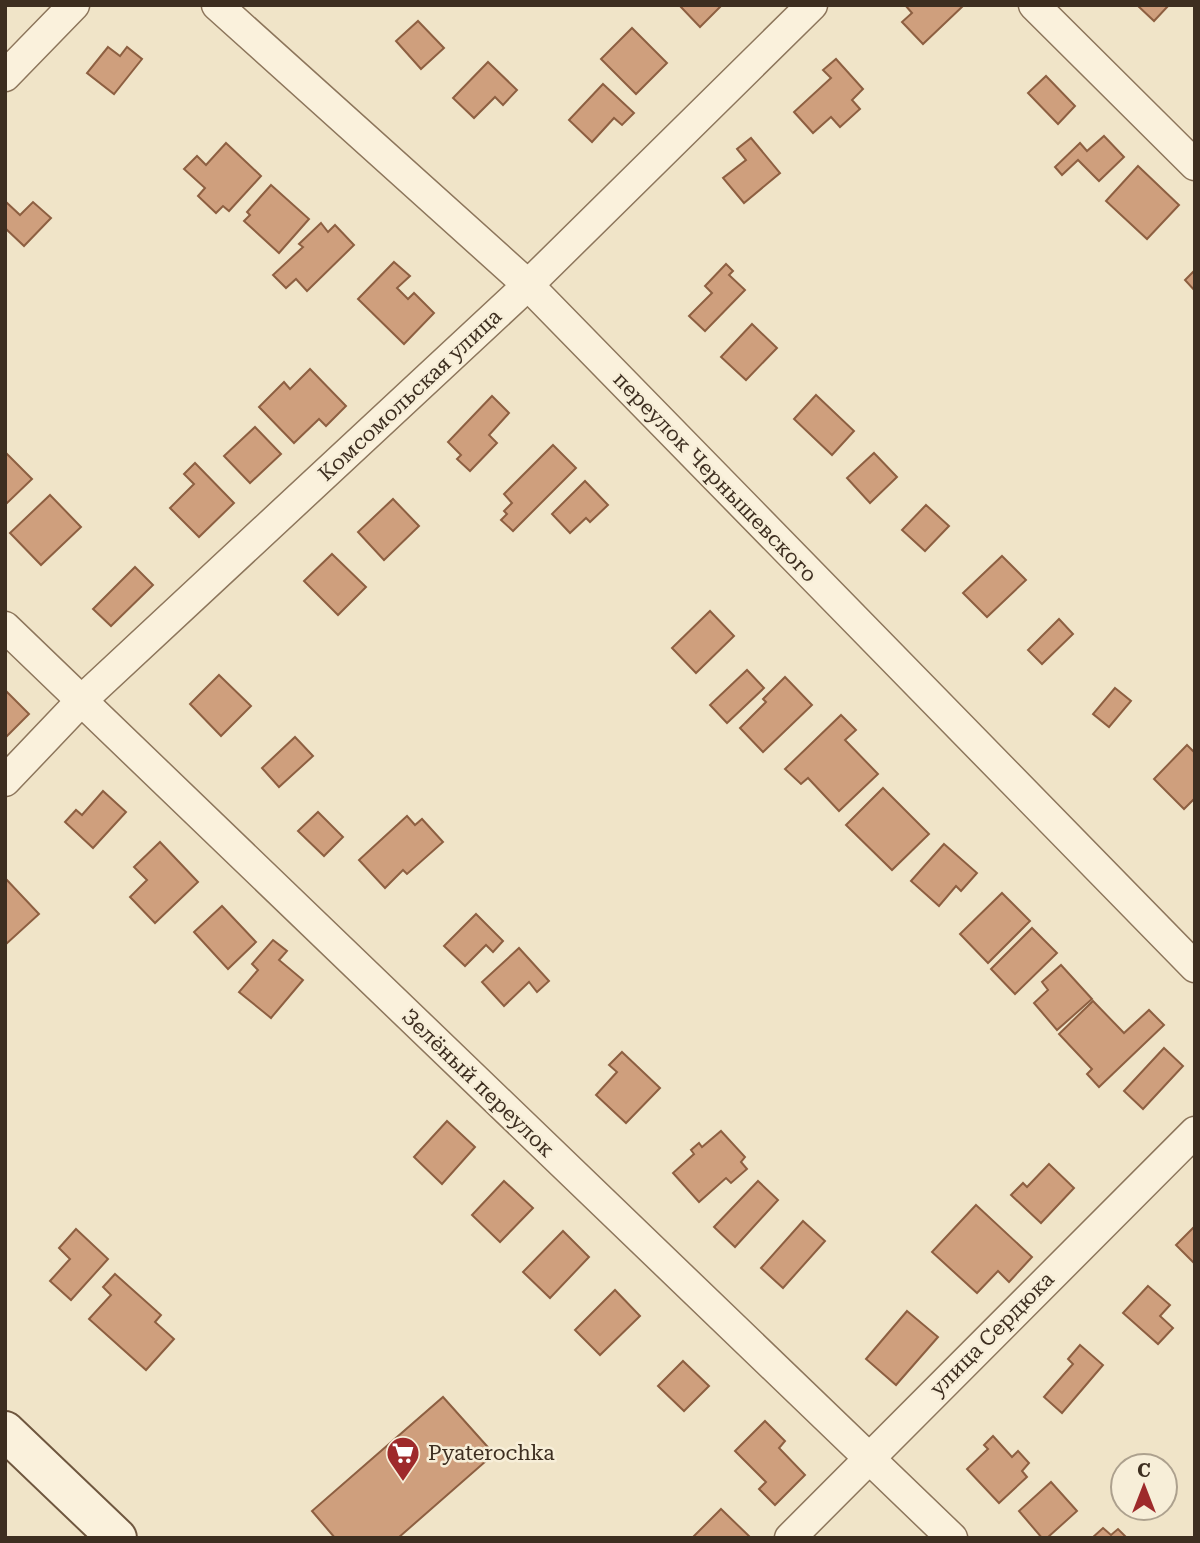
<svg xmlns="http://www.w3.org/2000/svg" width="1200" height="1543" font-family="'Roboto Serif',serif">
  <rect width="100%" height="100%" fill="#f0e4c8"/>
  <g fill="#cf9f7d" stroke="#8d5f41" stroke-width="2">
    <path d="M679,5H722L700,27Z"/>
    <path d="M905,5H964L923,44L902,22L912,13Z"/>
    <path d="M1137,5H1169L1154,21Z"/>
    <path d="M418,21L444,48L421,69L396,41Z"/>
    <path d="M632,28L667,63L636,94L601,59Z"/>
    <path d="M108,47L120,56L127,47L142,59L114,94L87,73Z"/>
    <path d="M836,59L863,89L852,100L860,109L840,127L831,117L813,133L794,112L831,78L823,70Z"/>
    <path d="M488,62L517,90L503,105L495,97L474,118L453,98Z"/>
    <path d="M1046,76L1075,106L1058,124L1028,93Z"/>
    <path d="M603,84L634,113L622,125L614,118L592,142L569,120Z"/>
    <path d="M1104,136L1124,157L1099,181L1078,160L1062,175L1055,167L1080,143L1087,151Z"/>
    <path d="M751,138L780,173L744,203L723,178L746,160L737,149Z"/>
    <path d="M226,143L261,176L229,211L223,206L216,213L198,196L205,188L184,169L197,156L206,165Z"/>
    <path d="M1138,166L1179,205L1147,239L1106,201Z"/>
    <path d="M271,185L309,219L279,253L244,221L250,215L247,212Z"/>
    <path d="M5,201L20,215L33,202L51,218L24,246L5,228Z"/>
    <path d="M321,223L328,232L335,225L354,245L307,291L296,279L286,288L273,275L303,247L299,244Z"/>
    <path d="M394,262L410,276L397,288L408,299L414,293L434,313L404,344L358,299Z"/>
    <path d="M726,264L733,271L729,275L745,290L705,331L689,316L712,293L705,286Z"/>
    <path d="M1195,270V291L1185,280Z"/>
    <path d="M752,324L777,348L746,380L721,357Z"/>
    <path d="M310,369L346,406L326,426L319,419L294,443L259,407L284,382L290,389Z"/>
    <path d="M816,395L854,431L832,455L794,419Z"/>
    <path d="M492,396L509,413L489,435L497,443L470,471L457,459L461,455L448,442Z"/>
    <path d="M255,427L281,454L250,483L224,456Z"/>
    <path d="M553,445L576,468L513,531L501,520L507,514L504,511L512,503L504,494Z"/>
    <path d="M5,452L32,479L5,505Z"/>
    <path d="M874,453L897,477L870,503L847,478Z"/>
    <path d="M195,463L234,503L199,537L170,508L194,484L184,474Z"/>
    <path d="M585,481L608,505L590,522L586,518L570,533L552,514Z"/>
    <path d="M50,495L81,527L41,565L10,533Z"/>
    <path d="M393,499L419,526L384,560L358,532Z"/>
    <path d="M926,505L949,526L925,551L902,530Z"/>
    <path d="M332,554L366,587L338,615L304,581Z"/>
    <path d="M1002,556L1026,580L987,617L963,593Z"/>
    <path d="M135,567L153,585L111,626L93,609Z"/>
    <path d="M710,611L734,636L696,673L672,648Z"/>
    <path d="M1059,619L1073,634L1042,664L1028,650Z"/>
    <path d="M747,670L764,688L727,723L710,705Z"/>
    <path d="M219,675L251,706L221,736L190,704Z"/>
    <path d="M785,677L812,705L763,752L740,728L766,702L763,699Z"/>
    <path d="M1115,688L1131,701L1109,727L1093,714Z"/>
    <path d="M5,690L29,714L5,738Z"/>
    <path d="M841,715L856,730L845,740L878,774L839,811L808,778L801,784L785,769Z"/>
    <path d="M295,737L313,756L279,787L262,768Z"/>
    <path d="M1187,745L1195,753V798L1184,809L1154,779Z"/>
    <path d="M883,788L929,834L892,870L846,825Z"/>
    <path d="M103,791L126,812L93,848L65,822L76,810L82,815Z"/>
    <path d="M318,812L343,837L324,856L298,831Z"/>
    <path d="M407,816L415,825L422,819L443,842L407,874L403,870L385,888L359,860Z"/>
    <path d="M160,842L198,882L155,923L130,897L147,880L134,867Z"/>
    <path d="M944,844L977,873L961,891L956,886L939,906L911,881Z"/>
    <path d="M5,878L39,914L5,945Z"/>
    <path d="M1002,893L1030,921L988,963L960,934Z"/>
    <path d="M222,906L256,942L228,969L194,932Z"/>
    <path d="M476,914L503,941L493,952L486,945L465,966L444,946Z"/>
    <path d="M1032,928L1057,953L1015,994L991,969Z"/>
    <path d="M273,940L287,951L279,960L303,980L271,1018L239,992L258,970L252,964Z"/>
    <path d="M519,948L549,981L537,992L529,982L504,1006L482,982Z"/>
    <path d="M1061,965L1092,999L1057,1030L1034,1003L1048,990L1042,982Z"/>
    <path d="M1093,1001L1124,1033L1149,1010L1164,1025L1099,1087L1087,1074L1092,1069L1059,1034Z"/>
    <path d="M1164,1048L1183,1066L1143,1109L1124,1091Z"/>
    <path d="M622,1052L660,1088L626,1123L596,1095L617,1072L609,1065Z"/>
    <path d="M447,1121L475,1147L442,1184L414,1157Z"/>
    <path d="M721,1131L745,1157L741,1162L747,1169L731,1183L726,1178L699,1202L673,1173L694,1154L691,1150L699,1143L702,1147Z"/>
    <path d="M1049,1164L1074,1188L1041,1223L1011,1195L1023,1183L1027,1187Z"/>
    <path d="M504,1181L533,1208L500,1242L472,1215Z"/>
    <path d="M758,1181L778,1200L735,1247L714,1227Z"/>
    <path d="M976,1205L1032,1257L1009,1282L998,1271L977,1293L932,1252Z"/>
    <path d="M803,1221L825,1241L783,1288L761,1268Z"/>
    <path d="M1195,1226V1264L1176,1245Z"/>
    <path d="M76,1229L108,1259L71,1300L50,1281L70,1259L59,1248Z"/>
    <path d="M563,1231L589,1257L550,1298L523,1272Z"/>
    <path d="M115,1274L161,1315L155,1322L174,1339L146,1370L89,1319L111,1295L103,1287Z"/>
    <path d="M1148,1286L1170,1305L1160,1316L1173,1328L1158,1344L1123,1313Z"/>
    <path d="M615,1290L640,1316L600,1355L575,1330Z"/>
    <path d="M907,1311L938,1337L896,1385L866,1359Z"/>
    <path d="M1080,1345L1103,1365L1062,1413L1044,1397L1073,1364L1068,1359Z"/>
    <path d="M683,1361L709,1386L684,1411L658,1386Z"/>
    <path d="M443,1397L494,1454L398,1538H335L312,1511Z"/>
    <path d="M765,1421L785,1441L779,1448L805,1475L775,1505L759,1489L766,1482L735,1451Z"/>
    <path d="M993,1436L1012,1457L1018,1451L1029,1463L1022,1471L1027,1477L999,1503L967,1469L988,1449L984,1445Z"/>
    <path d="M1051,1482L1077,1511L1047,1538H1042L1019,1511Z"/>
    <path d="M721,1509L751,1538H692Z"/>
    <path d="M1103,1528L1111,1535L1118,1529L1127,1538H1092Z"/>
  </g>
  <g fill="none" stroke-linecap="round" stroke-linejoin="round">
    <defs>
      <g id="minor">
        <path d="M217,5L528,285L1195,967"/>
        <path d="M1034,5L1195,165"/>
        <path d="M5,76L74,5"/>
        <path d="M5,627L952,1538"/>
        <path d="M5,781L82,700L528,285L812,5"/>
        <path d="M790,1538L1195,1132"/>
      </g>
      <path id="secondary" d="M5,1431L117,1538"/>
    </defs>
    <use href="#minor" stroke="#8d765c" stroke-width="33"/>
    <use href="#secondary" stroke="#6f573f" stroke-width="42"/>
    <use href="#minor" stroke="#faf1dc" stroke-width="30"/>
    <use href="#secondary" stroke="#faf1dc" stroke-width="38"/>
  </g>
  <defs>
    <symbol id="supermarket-pin" viewBox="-11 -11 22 30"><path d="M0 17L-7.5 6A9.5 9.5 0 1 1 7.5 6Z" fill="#9e2a2b" stroke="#f7eed8"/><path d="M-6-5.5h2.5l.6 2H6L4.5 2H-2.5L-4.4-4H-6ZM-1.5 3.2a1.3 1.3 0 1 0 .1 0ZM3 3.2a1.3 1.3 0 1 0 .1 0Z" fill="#fff"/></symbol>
  </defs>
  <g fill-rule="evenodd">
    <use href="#supermarket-pin" x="384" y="1434" width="38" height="52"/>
  </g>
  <g text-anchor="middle" stroke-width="5" stroke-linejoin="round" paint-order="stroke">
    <g font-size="21" fill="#3d2e20" stroke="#f7eed8">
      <text transform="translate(410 395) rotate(-43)" y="7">Комсомольская улица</text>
      <text transform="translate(715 477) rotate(46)" y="7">переулок Чернышевского</text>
      <text transform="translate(478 1083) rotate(44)" y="7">Зелёный переулок</text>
      <text transform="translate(992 1334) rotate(-45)" y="7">улица Сердюка</text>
    </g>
    <g font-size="21" fill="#3d2e20" stroke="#f7eed8" text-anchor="start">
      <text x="428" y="1460">Pyaterochka</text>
    </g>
  </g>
  <rect width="1200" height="1543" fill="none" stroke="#3d2e20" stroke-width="14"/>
  <g transform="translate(1144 1487)"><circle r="33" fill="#f7eed8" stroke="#ada18e" stroke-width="2"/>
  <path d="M0-5L12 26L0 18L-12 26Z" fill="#9e2a2b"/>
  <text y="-10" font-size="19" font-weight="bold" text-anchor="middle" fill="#3d2e20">С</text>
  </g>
</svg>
